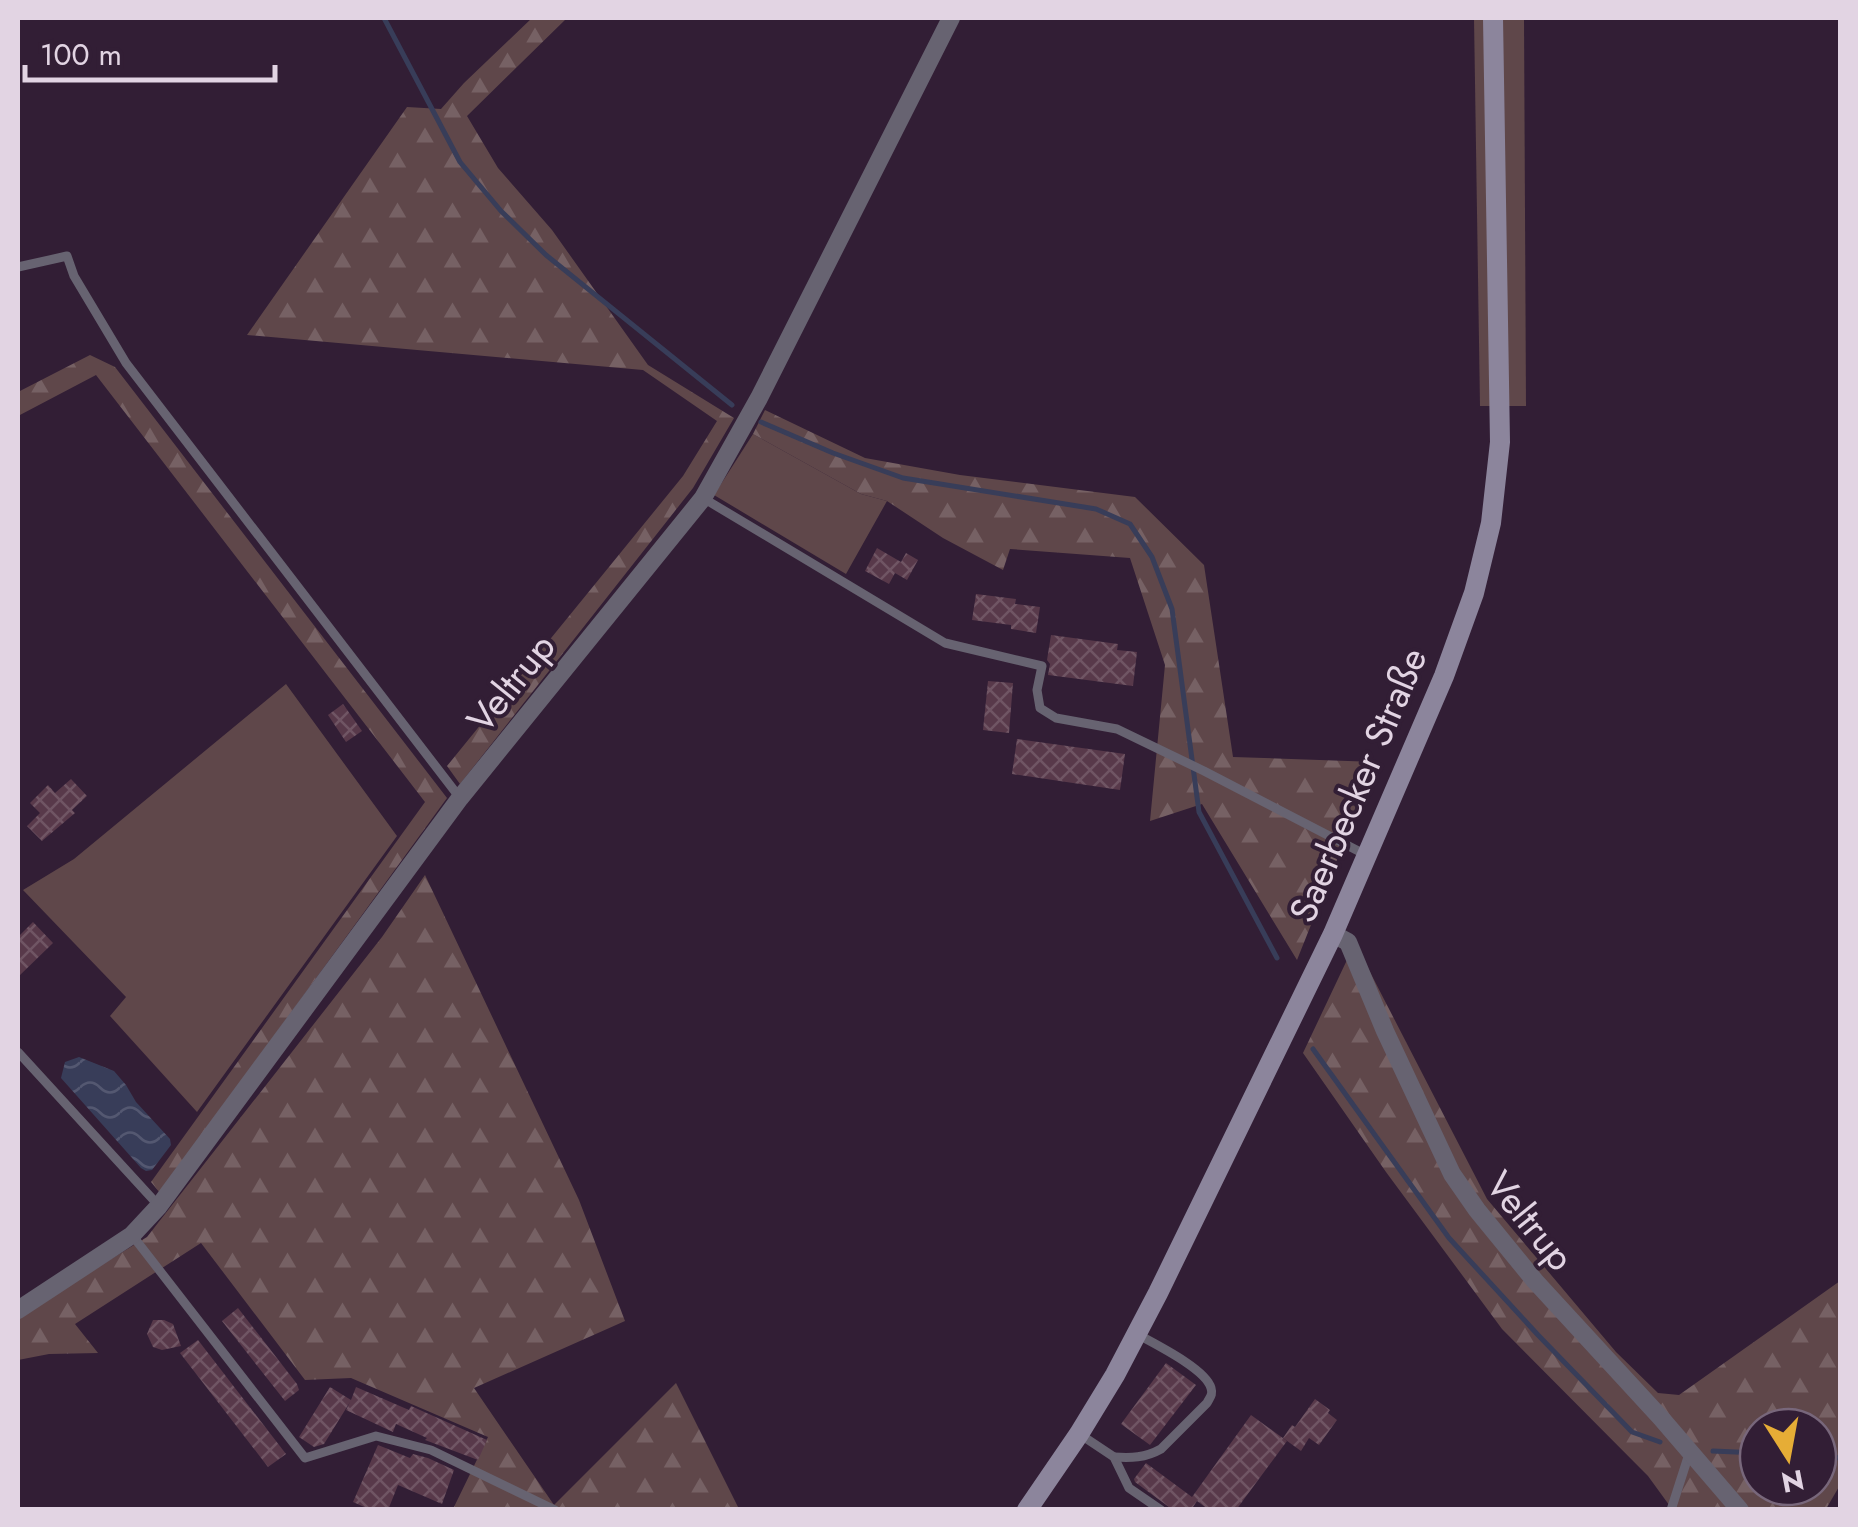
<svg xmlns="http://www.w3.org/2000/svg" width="1858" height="1527" font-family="Jost,sans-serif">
  <defs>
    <pattern id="forest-firs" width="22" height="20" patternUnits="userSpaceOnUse" patternTransform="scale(2.5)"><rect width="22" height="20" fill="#5f474a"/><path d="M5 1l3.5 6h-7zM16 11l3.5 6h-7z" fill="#766164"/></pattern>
    <pattern id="water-waves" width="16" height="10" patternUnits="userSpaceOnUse" patternTransform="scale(2.5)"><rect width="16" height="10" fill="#383d59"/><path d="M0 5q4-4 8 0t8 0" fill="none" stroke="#545871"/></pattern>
    <pattern id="building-cross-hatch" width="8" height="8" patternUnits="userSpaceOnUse" patternTransform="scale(2.5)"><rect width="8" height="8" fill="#58394a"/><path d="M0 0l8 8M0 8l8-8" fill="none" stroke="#705564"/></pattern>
  </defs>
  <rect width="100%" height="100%" fill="#321e35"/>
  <g fill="#5f474a">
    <path d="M1474,18H1524L1526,406H1480Z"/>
    <path d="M753,434L861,494L887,501L846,574L714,495Z"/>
    <path d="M286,684L397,836L197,1112L110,1016L126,997L23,890L74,859Z"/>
  </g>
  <g fill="url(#forest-firs)" fill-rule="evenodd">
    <path d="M532,18H567L467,116L498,168L552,230L648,365L734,418L693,488L460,784L447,766L683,476L717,421L643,370L247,335L407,107L441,109L464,83Z"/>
    <path d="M90,355L115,367L447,798L160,1193L151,1182L425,802L96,375L18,416V392Z"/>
    <path d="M765,410L865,458L960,475L1135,497L1204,565L1233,757L1376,762L1297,960L1202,804L1150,821L1165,665L1130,558L1010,549L1003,570L943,538L887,501L861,494L753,434Z"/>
    <path d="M425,875L579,1200L625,1321L474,1388L554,1505L676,1383L739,1509H453L488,1437L351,1378L305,1380L201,1243L75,1324L98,1353L49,1354L18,1360V1316L147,1237L382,937Z"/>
    <path d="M1355,943L1487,1199L1616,1352L1658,1393L1679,1395L1840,1281V1485L1826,1509H1672L1648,1476L1502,1329L1386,1172L1303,1053ZM1758,1427H1818V1487H1758Z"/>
  </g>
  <path fill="url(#water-waves)" d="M79,1057L114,1071L126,1085L136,1102L170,1139L171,1145L152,1170L146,1171L141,1168L61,1078L65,1062Z"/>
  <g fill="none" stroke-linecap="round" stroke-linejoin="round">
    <g stroke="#383d59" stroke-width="5">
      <path d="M384,18L460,162L501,211L546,255L732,405"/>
      <path d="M761,422L833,453L903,478L1096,509L1130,524L1152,557L1172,609L1199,812L1277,958"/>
      <path d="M1313,1049L1449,1238L1538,1335L1632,1432L1660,1442"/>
      <path d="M1713,1451L1758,1453"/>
      <path d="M1818,1456L1840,1458"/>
    </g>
  </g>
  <g fill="url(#building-cross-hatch)">
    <path d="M877,548L901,562L906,553L918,560L907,580L895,573L889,584L865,571Z"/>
    <path d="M976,594L1016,599L1015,604L1040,607L1036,633L1011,629V625L972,620Z"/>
    <path d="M1051,635L1118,644L1117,650L1137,652L1133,686L1048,675L1050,664L1047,660Z"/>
    <path d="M988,681L1013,683L1009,733L983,730Z"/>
    <path d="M343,704L362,731L346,742L328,715Z"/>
    <path d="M1017,739L1125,754L1120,790L1012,774Z"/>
    <path d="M71,779L87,796L72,810L75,813L42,841L27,826L40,813L30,803L48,785L55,793Z"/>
    <path d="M33,922L53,943L18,977V937Z"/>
    <path d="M238,1308L297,1384L299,1390L285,1401L222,1321Z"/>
    <path d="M153,1320H164L173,1324L181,1346L162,1350L153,1347L147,1334Z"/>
    <path d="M198,1340L286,1454L268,1467L180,1353Z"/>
    <path d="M1166,1363L1196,1385L1150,1445L1121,1424Z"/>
    <path d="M330,1387L351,1400L356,1387L409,1410L411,1406L487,1440L478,1460L425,1440L427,1438L396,1424L393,1432L346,1410L350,1402L324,1444L314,1447L299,1437Z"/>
    <path d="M1315,1399L1330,1410L1328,1413L1337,1420L1319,1445L1309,1438L1301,1451L1283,1438L1292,1425L1295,1427Z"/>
    <path d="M1251,1415L1287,1441L1236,1510H1209L1197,1501L1191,1510H1173L1135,1482L1134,1479L1146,1463L1192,1497Z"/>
    <path d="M378,1445L410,1458L413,1454L428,1458L454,1470L442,1504L398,1485L388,1510H371L353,1502Z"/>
  </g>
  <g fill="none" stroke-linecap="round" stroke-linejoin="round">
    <g stroke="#676371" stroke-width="9">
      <path d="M18,267L67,256L74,276L126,363L460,798"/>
      <path d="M703,498L945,643L1042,666L1037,690L1040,708L1056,718L1117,729L1204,771L1368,856"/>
      <path d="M18,1052L159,1206"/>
      <path d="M132,1235L305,1458L376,1436L431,1450L555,1510"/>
      <path d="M1081,1435L1114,1457L1129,1488L1161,1510"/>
      <path d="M1114,1457C1131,1458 1145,1458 1161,1449L1207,1403C1210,1397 1213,1395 1211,1388C1206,1369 1155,1344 1137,1334"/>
      <path d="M1671,1510L1689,1454"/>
    </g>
    <g stroke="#676371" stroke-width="18">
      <path d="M1333,934L1348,942L1385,1031L1452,1174L1477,1210L1535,1281L1661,1418L1740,1510"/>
      <path d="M18,1310L132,1235L159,1206L460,798L703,498L759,398L951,18"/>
    </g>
    <path stroke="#8c859c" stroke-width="20" d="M1027,1510L1079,1434L1115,1375L1158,1293L1333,934L1444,676L1474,593L1491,523L1500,442L1493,18"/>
  </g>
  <g text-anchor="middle" stroke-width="8" stroke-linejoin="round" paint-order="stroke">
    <g font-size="38" fill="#e2d4e3" stroke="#321e35">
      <text transform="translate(511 683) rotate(-51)" y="13">Veltrup</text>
      <text transform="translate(1358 785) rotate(-67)" y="13">Saerbecker Straße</text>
      <text transform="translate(1530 1221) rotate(51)" y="13">Veltrup</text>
    </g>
  </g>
  <rect width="1858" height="1527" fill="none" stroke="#e2d4e3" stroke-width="40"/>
  <g transform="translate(1788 1457) rotate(169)"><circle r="48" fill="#321e35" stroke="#78677b" stroke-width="2.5"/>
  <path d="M0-8L18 38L0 25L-18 38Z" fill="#e6ad36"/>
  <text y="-15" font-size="28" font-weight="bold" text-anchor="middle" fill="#e2d4e3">N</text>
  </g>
  <path d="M25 65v15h250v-15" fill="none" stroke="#e2d4e3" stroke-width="5"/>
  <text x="40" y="65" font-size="30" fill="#e2d4e3" stroke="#321e35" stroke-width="8" paint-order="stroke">100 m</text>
</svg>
